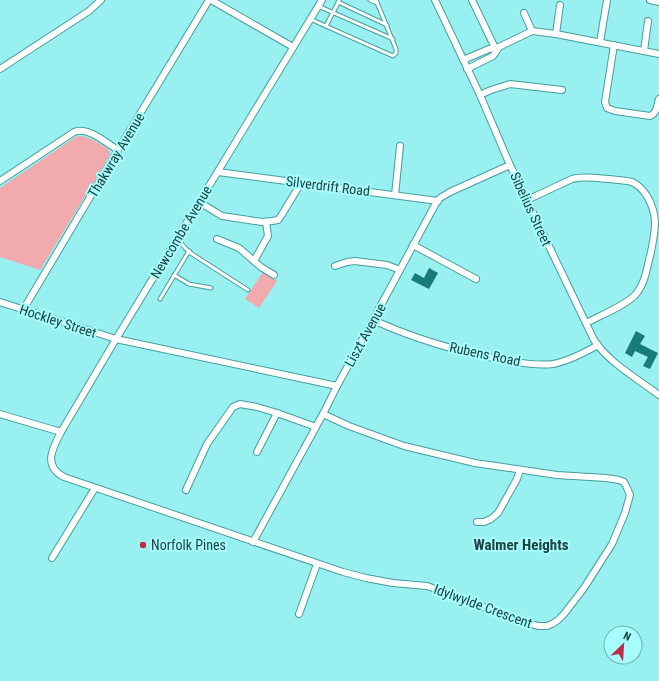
<svg xmlns="http://www.w3.org/2000/svg" width="659" height="681" font-family="'Roboto Condensed',sans-serif">
  <rect width="100%" height="100%" fill="#99f0f0"/>
  <g fill="#f1aaad">
    <path d="M77,136C89,136 98,143 108,149L110,154L109,157L40,270L0,257V188Z"/>
    <path d="M263,272L277,281L259,308L245,299Z"/>
  </g>
  <g fill="#197b7b">
    <path d="M429,268L438,273L429,289L411,280L415,273L424,278Z"/>
    <path d="M636,331L645,336L640,344L658,353L650,369L643,366L648,357L635,351L632,357L625,353Z"/>
  </g>
  <g fill="none" stroke-linecap="round" stroke-linejoin="round">
    <defs>
      <g id="lane">
        <path d="M370,0L377,3"/>
        <path d="M338,2L387,25"/>
        <path d="M318,6L393,39"/>
        <path d="M310,19L393,56L396,53V49L376,0"/>
        <path d="M326,26L339,1"/>
        <path d="M177,238L186,249L192,254L248,290"/>
        <path d="M174,275L189,284L211,288"/>
        <path d="M160,299L189,251"/>
      </g>
      <g id="street">
        <path d="M211,0L293,47"/>
        <path d="M322,0L116,339L61,432C52,449 43,466 64,477L343,572L366,578L393,583L427,586L452,595L512,618L538,626H547L552,624L558,620L564,614L584,588L612,544L625,513L630,495L627,488L624,482L619,480L606,478L557,475L475,463L404,446L349,426L323,414"/>
        <path d="M435,0L480,95L510,165L594,340C608,362 638,379 659,395"/>
        <path d="M472,0L496,50"/>
        <path d="M650,0L659,2"/>
        <path d="M524,13L532,31"/>
        <path d="M556,34L560,5"/>
        <path d="M600,42L607,0"/>
        <path d="M614,45L605,102L607,108L615,111L650,116C657,113 657,106 659,99"/>
        <path d="M644,51L648,21"/>
        <path d="M463,60L489,49L499,47L532,31L556,34L659,54"/>
        <path d="M0,69L89,11L101,0"/>
        <path d="M467,69L493,56L499,47"/>
        <path d="M480,95L491,90L510,84L562,90"/>
        <path d="M218,172L438,201"/>
        <path d="M0,181L74,132C88,126 106,143 118,150"/>
        <path d="M395,195L400,146"/>
        <path d="M527,200L572,179C584,176 596,178 608,179C616,180 624,180 632,182C639,185 643,190 647,196C659,217 655,230 651,252C647,266 646,282 636,294C627,305 599,316 586,323"/>
        <path d="M199,202L222,216L262,222L272,221L278,220L281,216L301,183"/>
        <path d="M217,239L239,248L261,267L274,275"/>
        <path d="M413,245L476,279"/>
        <path d="M254,261L268,236L266,222"/>
        <path d="M335,266L347,262L355,261L387,265L400,270"/>
        <path d="M0,302L116,339L337,386"/>
        <path d="M23,310L118,150L209,0"/>
        <path d="M373,320C415,339 459,352 504,360C520,363 537,366 553,364C569,361 584,353 598,345"/>
        <path d="M0,414L61,432"/>
        <path d="M257,452L277,413"/>
        <path d="M186,490L207,444L233,407L240,404L257,407L277,413L316,427"/>
        <path d="M477,522H484L491,519L498,513L517,479L520,470"/>
        <path d="M253,542L323,414L337,386L373,320L436,203L440,198L450,192L510,165"/>
        <path d="M52,558L95,488"/>
        <path d="M299,614L317,564"/>
      </g>
    </defs>
    <use href="#lane" stroke="#459d9e" stroke-width="5"/>
    <use href="#street" stroke="#459d9e" stroke-width="8"/>
    <use href="#lane" stroke="#fff" stroke-width="3"/>
    <use href="#street" stroke="#fff" stroke-width="6"/>
  </g>
  <circle fill="#bd2d48" stroke="#a6fefe" stroke-width="1.5" cx="143" cy="545" r="4"/>
  <g text-anchor="middle" stroke-width="4" stroke-linejoin="round" paint-order="stroke">
    <g font-size="14" fill="#1e4242" stroke="#a6fefe">
      <text transform="translate(116 155) rotate(-59)" y="5">Thakwray Avenue</text>
      <text transform="translate(328 186) rotate(7)" y="5">Silverdrift Road</text>
      <text transform="translate(531 209) rotate(65)" y="5">Sibelius Street</text>
      <text transform="translate(181 232) rotate(-59)" y="5">Newcombe Avenue</text>
      <text transform="translate(58 321) rotate(18)" y="5">Hockley Street</text>
      <text transform="translate(365 335) rotate(-61)" y="5">Liszt Avenue</text>
      <text transform="translate(485 354) rotate(12)" y="5">Rubens Road</text>
      <text transform="translate(483 606) rotate(20)" y="5">Idylwylde Crescent</text>
    </g>
    <g font-size="14" fill="#1e4242" stroke="#a6fefe" text-anchor="start">
      <text x="151" y="550">Norfolk Pines</text>
    </g>
    <g font-size="15" font-weight="bold" fill="#1e4242" stroke="#a6fefe">
      <text x="521" y="550">Walmer Heights</text>
    </g>
  </g>
  <g transform="translate(623 645) rotate(25)"><circle r="19" fill="#a6fefe" stroke="#70b3b3"/>
  <path d="M0-3L7 15L0 10L-7 15Z" fill="#bd2d48"/>
  <text y="-6" font-size="11" font-weight="bold" text-anchor="middle" fill="#1e4242">N</text>
  </g>
</svg>
